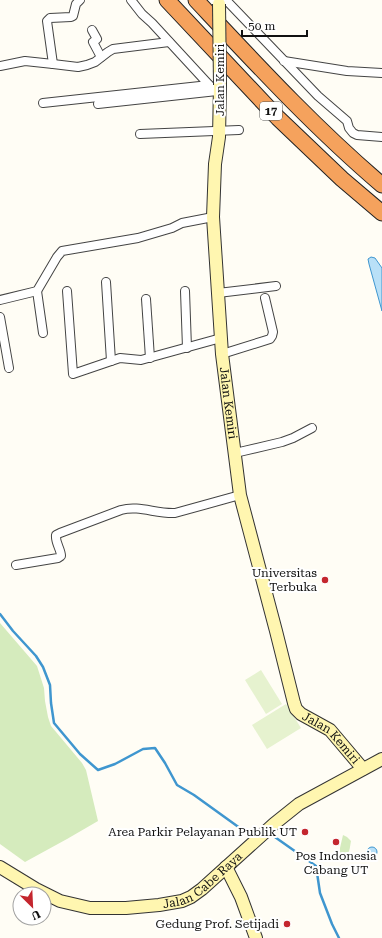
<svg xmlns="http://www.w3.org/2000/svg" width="382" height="938" font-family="'Roboto Serif',serif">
  <rect width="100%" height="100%" fill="#fffdf5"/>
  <g fill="#d5ebbd">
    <path d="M0,623L37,666L44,688L45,701L48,717L51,726L82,763L86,770L98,821L67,839L25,862L0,844Z"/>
    <path d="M343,835L347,837L351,841C349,851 351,854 340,856V848Z"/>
  </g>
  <g fill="#e6f2cf">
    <path d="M261,670L282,704L266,714L245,680Z"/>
    <path d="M286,704L301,728L267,749L252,725Z"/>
  </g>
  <g fill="#b9e0f7" stroke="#3f96cf">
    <path d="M371,257L375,258L382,268V311L369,264L368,259Z"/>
    <circle cx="372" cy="852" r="5"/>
  </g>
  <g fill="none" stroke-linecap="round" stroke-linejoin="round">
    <g stroke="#3f96cf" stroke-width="2.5">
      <path d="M0,614L13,631L36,656L43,667L50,685L51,703L54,723L80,754L98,770L115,764L143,749L155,748L165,763L177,785L194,795L244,831L253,835H256"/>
      <path d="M269,835H272L316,866L320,893L332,924L339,938"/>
    </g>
    <defs>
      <g id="street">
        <path d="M131,0L142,14L152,23L211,87"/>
        <path d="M226,0L318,96L347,121L349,128L353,133L357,135L382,137"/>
        <path d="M92,30L97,39L93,42L101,57"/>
        <path d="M284,61L347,71L382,73"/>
        <path d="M53,64L47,21L50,18L71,17L73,16L76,4L80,0"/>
        <path d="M0,66L25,61L53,64L78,67L87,65L95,62L108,52L113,49L169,42"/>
        <path d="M43,103L209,85"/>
        <path d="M98,104L217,91"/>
        <path d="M140,134L239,130"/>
        <path d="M106,282L111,361"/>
        <path d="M37,291L43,333"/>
        <path d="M67,291L73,374L120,358L141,360L221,338"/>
        <path d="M185,291L187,348"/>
        <path d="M218,293L276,286"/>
        <path d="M146,299L150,358"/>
        <path d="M0,300L37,291L57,257L62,251L138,238L172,228L182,223L213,217"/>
        <path d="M0,317L9,368"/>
        <path d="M222,354L270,339L272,336L273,332L265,298"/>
        <path d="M235,453L282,442L293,438L312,428"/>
        <path d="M16,565L58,558L61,556C61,549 55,543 56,535L60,533L121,510C139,505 156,514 175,513L240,495"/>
      </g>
      <g id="secondary">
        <path id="s1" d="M220,85L219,137L215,164L213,217L222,354L240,495L276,631L294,703L296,709L301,714L330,730L363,769"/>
        <path id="s2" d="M0,867L36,889L60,901L90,908H126L159,905L182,901L191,897L202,889L274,824L299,804L382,759"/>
        <path d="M226,867L241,897L256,938"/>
      </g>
      <g id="highway">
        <path d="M167,0L278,118L342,179L382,213"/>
        <path d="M196,0C256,64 315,128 382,185"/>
      </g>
    </defs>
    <use href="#street" stroke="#444" stroke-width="10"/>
    <use href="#secondary" stroke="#333" stroke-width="14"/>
    <use href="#highway" stroke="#222" stroke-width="17"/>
    <use href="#street" stroke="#fff" stroke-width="8"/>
    <use href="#secondary" stroke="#fff6b0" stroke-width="12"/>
    <use href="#highway" stroke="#f5a25d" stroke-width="15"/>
    <defs>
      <path id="secondary-bridge" d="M219,4L220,85"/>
    </defs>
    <use href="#secondary-bridge" stroke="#333" stroke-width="14" stroke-linecap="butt"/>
    <use href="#secondary-bridge" stroke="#fff6b0" stroke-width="12"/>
  </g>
  <g fill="#c4262e" stroke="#fff" stroke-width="1.5">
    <circle cx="325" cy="580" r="4"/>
    <circle cx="305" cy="832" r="4"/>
    <circle cx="336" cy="842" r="4"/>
    <circle cx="287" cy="924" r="4"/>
  </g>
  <g text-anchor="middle" stroke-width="4" stroke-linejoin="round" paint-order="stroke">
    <rect fill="#fff" stroke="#585858" stroke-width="1" x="260" y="102" width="22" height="18" rx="3"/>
    <g font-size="11" font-weight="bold" fill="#111">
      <text x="271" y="115">17</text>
    </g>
    <g font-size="12" fill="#111" stroke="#fff">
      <text transform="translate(220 80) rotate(-90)" y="4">Jalan Kemiri</text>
      <text dy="4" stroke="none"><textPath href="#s1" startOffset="319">Jalan Kemiri</textPath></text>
      <text dy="4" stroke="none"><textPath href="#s1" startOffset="679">Jalan Kemiri</textPath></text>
      <text dy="4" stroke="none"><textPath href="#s2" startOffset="220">Jalan Cabe Raya</textPath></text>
    </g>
    <g font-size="12" fill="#111" stroke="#fff" text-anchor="end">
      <text x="317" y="577">Universitas<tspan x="317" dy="14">Terbuka</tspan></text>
      <text x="297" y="836">Area Parkir Pelayanan Publik UT</text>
      <text x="336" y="860" text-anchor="middle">Pos Indonesia<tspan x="336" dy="14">Cabang UT</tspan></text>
      <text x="279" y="928">Gedung Prof. Setijadi</text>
    </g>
  </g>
  <g transform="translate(32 906) rotate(156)"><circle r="19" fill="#ffffff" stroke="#a0a0a0"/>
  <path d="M0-3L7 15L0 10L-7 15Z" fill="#c4262e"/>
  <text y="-6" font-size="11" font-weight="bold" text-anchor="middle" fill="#111111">U</text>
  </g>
  <path d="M242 30v6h65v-6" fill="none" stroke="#111111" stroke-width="2"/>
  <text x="248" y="30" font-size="12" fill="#111111" stroke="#ffffff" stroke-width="3" paint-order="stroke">50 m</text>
</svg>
